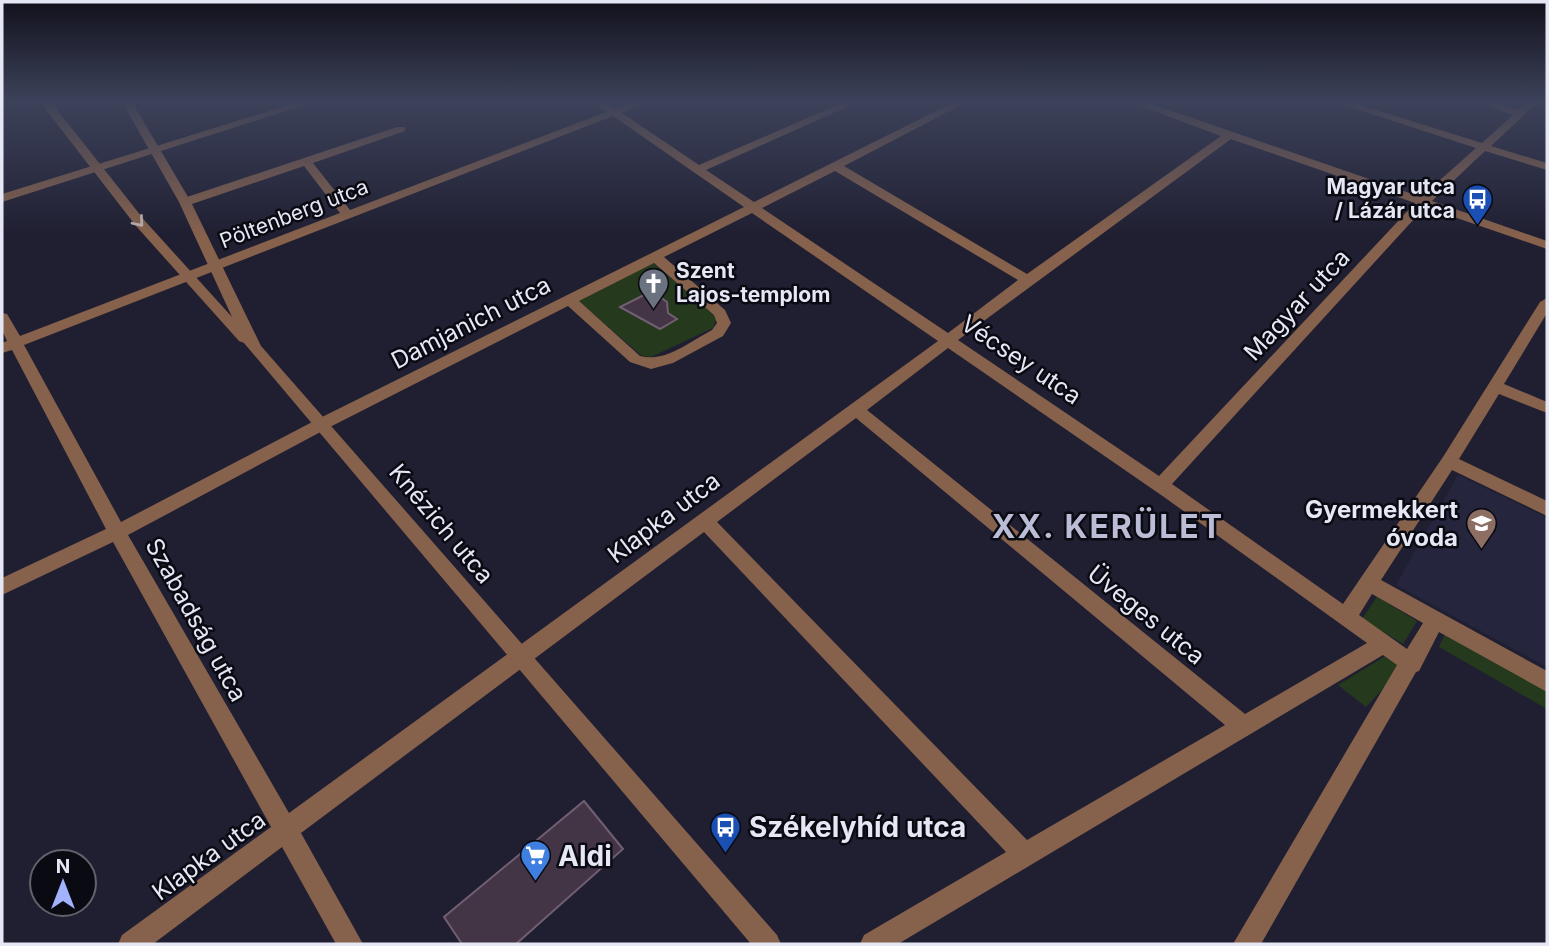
<svg xmlns="http://www.w3.org/2000/svg" width="1549" height="946" font-family="Inter,sans-serif">
  <rect width="100%" height="100%" fill="#201f32"/>
  <path fill="#26253e" d="M1458,475L1547,518V667L1396,585Z"/>
  <g fill="#25391d">
    <path d="M653,263L717,317L713,328L651,357L642,356L578,301Z"/>
    <path d="M1377,597L1417,621L1403,644L1362,619Z"/>
    <path d="M1445,634L1547,691V709L1439,647Z"/>
    <path d="M1387,655L1404,666L1366,707L1338,685Z"/>
  </g>
  <g fill="#443546" stroke="#705f72" stroke-width="2">
    <path d="M652,291L667,302L668,313L677,319L660,329L620,307Z"/>
    <path d="M584,801L623,849L516,944H462L444,917Z"/>
  </g>
  <g fill="none" stroke-linecap="round" stroke-linejoin="round">
    <g fill="#86614c" fill-rule="evenodd">
      <path d="M298,102H314L2,202V194Z"/>
      <path d="M594,102H606L615,108L631,102H646L622,113L699,165L844,102H858L706,170L754,202L954,102H967L844,166L1027,274L1221,136L1130,102H1146L1421,197L1476,148L1335,102H1351L1482,143L1513,115L1475,102H1492L1518,110L1527,102H1538L1491,146L1547,163V170L1485,151L1432,201L1547,241V249L1425,207L1172,484L1343,604L1443,457L1540,302L1547,298V313L1504,384L1547,402V413L1499,394L1459,459L1547,501V516L1452,470L1381,580L1547,671V692L1439,632L1419,671L1416,672L1261,944H1233L1397,665L1383,655L898,944H860L864,935L1006,852L704,532L301,833L363,944H336L282,847L153,944H118L122,935L271,827L113,542L2,595V578L106,529L12,350L2,353V343L7,341L2,330V313L7,314L20,336L340,213L304,166L189,205H181V199L397,127H405V131L313,163L350,210L606,112ZM613,116L744,207L316,420L121,522L24,345ZM1231,139L1415,203L1159,476L958,340ZM835,171L1018,280L948,333L762,208ZM752,213L938,341L289,813L128,535L328,428L568,306L630,362L651,369L673,363L723,336L731,323L725,310L664,257ZM654,263L714,315L717,323L712,330C691,341 665,363 640,356L579,301ZM948,348L1164,497L1367,643L1245,714L867,410ZM856,418L1225,725L1027,840L717,522ZM1372,594L1423,623L1407,649L1359,615Z"/>
    </g>
    <path fill="#86614c" fill-rule="evenodd" d="M40,102H51L145,221L232,317L179,202L122,102H132L191,202L261,346L777,935L781,944H751L244,343L239,341L136,226Z"/>
  </g>
  <defs><path id="oneway-chevron" d="M-2-3.5L2.5 0L-2 3.5" fill="none" stroke-width="1.6" stroke-linecap="round" stroke-linejoin="round" transform="scale(1.75)"/></defs>
  <use stroke="#c0b1b1" href="#oneway-chevron" transform="translate(139 222) rotate(50)"/>
  <linearGradient id="sky" x2="0" y2="1"><stop stop-color="#12111c"/><stop offset="0.43" stop-color="#3c425a"/><stop offset="1" stop-color="#3c425a" stop-opacity="0"/></linearGradient>
  <rect width="1549" height="235" fill="url(#sky)"/>
  <defs>
    <symbol id="bus-pin" viewBox="-11 -11 22 30"><path d="M0 17L-7.5 6A9.5 9.5 0 1 1 7.5 6Z" fill="#1a4fb4" stroke="#0a0a12"/><path d="M-5-6H5V4H4V6H2V4H-2V6H-4V4H-5ZM-3.5-4V0h7V-4ZM-3.5 1.2v1.5H-2V1.2ZM2 1.2v1.5H3.5V1.2Z" fill="#fff"/></symbol>
    <symbol id="church-pin" viewBox="-11 -11 22 30"><path d="M0 17L-7.5 6A9.5 9.5 0 1 1 7.5 6Z" fill="#6b7280" stroke="#0a0a12"/><path d="M-1.2-6h2.4v3.5h3.3v2.4h-3.3V6h-2.4V-.1h-3.3v-2.4h3.3Z" fill="#fff"/></symbol>
    <symbol id="school-pin" viewBox="-11 -11 22 30"><path d="M0 17L-7.5 6A9.5 9.5 0 1 1 7.5 6Z" fill="#8d6e63" stroke="#0a0a12"/><path d="M0-5L7-2L0 1L-7-2ZM-4 1L0 2.5L4 1V4Q0 6-4 4Z" fill="#fff"/></symbol>
    <symbol id="supermarket-pin" viewBox="-11 -11 22 30"><path d="M0 17L-7.5 6A9.5 9.5 0 1 1 7.5 6Z" fill="#3f7fe0" stroke="#0a0a12"/><path d="M-6-5.5h2.5l.6 2H6L4.5 2H-2.5L-4.4-4H-6ZM-1.5 3.2a1.3 1.3 0 1 0 .1 0ZM3 3.2a1.3 1.3 0 1 0 .1 0Z" fill="#fff"/></symbol>
  </defs>
  <g fill-rule="evenodd">
    <use href="#bus-pin" x="1460" y="182" width="35" height="47"/>
    <use href="#church-pin" x="636" y="266" width="35" height="47"/>
    <use href="#school-pin" x="1464" y="506" width="35" height="47"/>
    <use href="#bus-pin" x="708" y="810" width="35" height="47"/>
    <use href="#supermarket-pin" x="518" y="838" width="35" height="47"/>
  </g>
  <g text-anchor="middle" stroke-width="5" stroke-linejoin="round" paint-order="stroke">
    <g font-size="21" font-weight="bold" fill="#e6e7f4" stroke="#0a0a12" text-anchor="end">
      <text x="1455" y="194">Magyar utca<tspan x="1455" dy="24">/ Lázár utca</tspan></text>
      <text x="676" y="278" text-anchor="start">Szent<tspan x="676" dy="24">Lajos-templom</tspan></text>
    </g>
    <g font-size="21" fill="#e6e7f4" stroke="#0a0a12">
      <text transform="translate(294 214) rotate(-21)" y="7">Pöltenberg utca</text>
    </g>
    <g font-size="24" fill="#e6e7f4" stroke="#0a0a12">
      <text transform="translate(1297 305) rotate(-47)" y="8">Magyar utca</text>
      <text transform="translate(471 323) rotate(-27)" y="8">Damjanich utca</text>
      <text transform="translate(1021 360) rotate(34)" y="8">Vécsey utca</text>
      <text transform="translate(664 518) rotate(-37)" y="8">Klapka utca</text>
      <text transform="translate(441 524) rotate(50)" y="8">Knézich utca</text>
      <text transform="translate(1146 615) rotate(39)" y="8">Üveges utca</text>
      <text transform="translate(196 620) rotate(61)" y="8">Szabadság utca</text>
      <text transform="translate(209 856) rotate(-36)" y="8">Klapka utca</text>
    </g>
    <g font-size="24" font-weight="bold" fill="#e6e7f4" stroke="#0a0a12" text-anchor="end">
      <text x="1458" y="518">Gyermekkert<tspan x="1458" dy="28">óvoda</tspan></text>
    </g>
    <g font-size="28" font-weight="bold" fill="#e6e7f4" stroke="#0a0a12" text-anchor="start">
      <text x="749" y="837">Székelyhíd utca</text>
      <text x="558" y="866">Aldi</text>
    </g>
    <g font-size="32" font-weight="bold" letter-spacing="2" fill="#bbbcd5" stroke="#0a0a12">
      <text x="1108" y="538">XX. KERÜLET</text>
    </g>
  </g>
  <rect width="1549" height="946" fill="none" stroke="#e6e7f4" stroke-width="7"/>
  <g transform="translate(63 883)"><circle r="33" fill="#0a0a12" stroke="#62626c" stroke-width="2"/>
  <path d="M0-5L12 26L0 18L-12 26Z" fill="#a3b2fd"/>
  <text y="-10" font-size="19" font-weight="bold" text-anchor="middle" fill="#e6e7f4">N</text>
  </g>
</svg>
